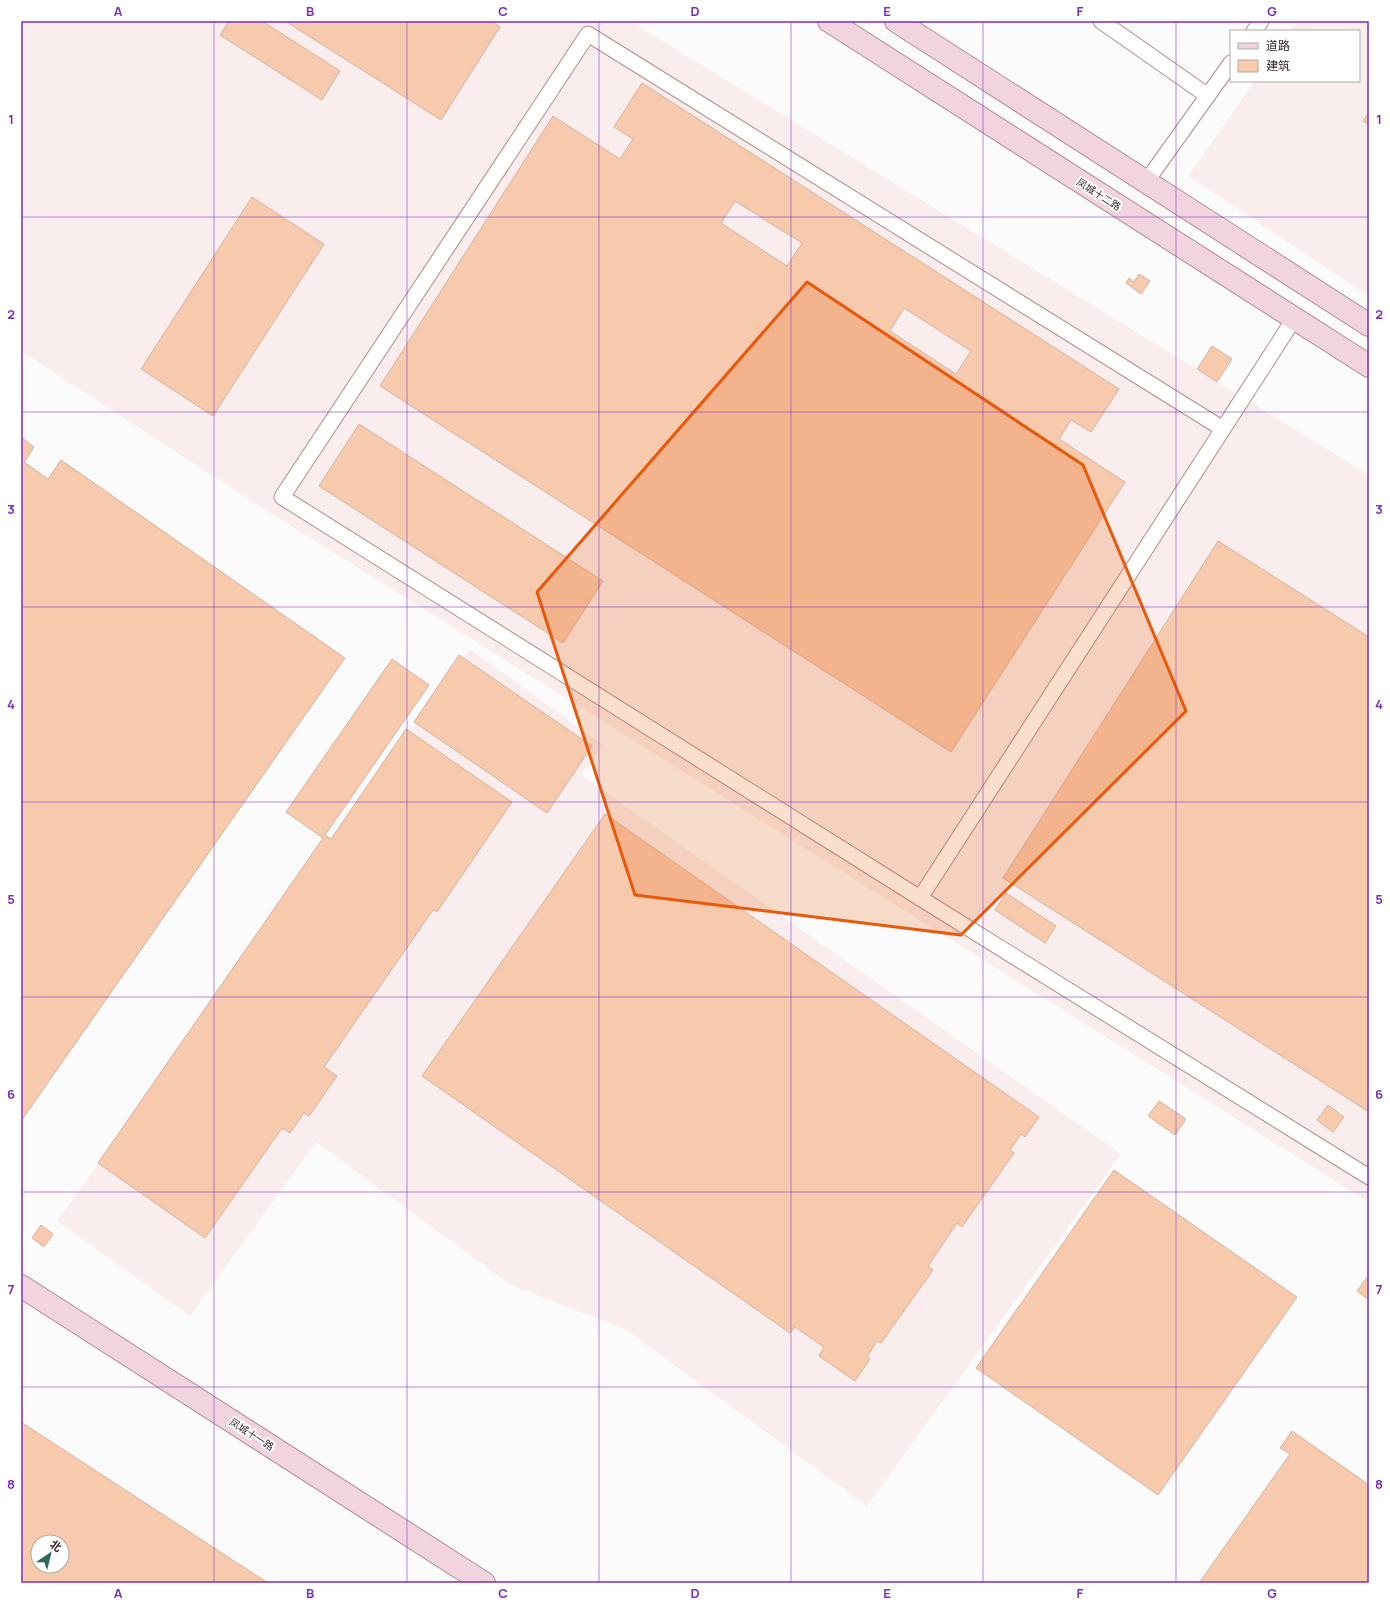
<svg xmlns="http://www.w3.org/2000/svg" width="1390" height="1604" font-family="Manrope,'Noto Sans SC',sans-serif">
  <rect width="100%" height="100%" fill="#fbfbfb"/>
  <g fill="#f9eeed">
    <path d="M21,21H630L1369,475V1202L242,495L21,351Z"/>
    <path d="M1298,21H1369V296L1188,176L1255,81H1359V31H1290Z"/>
    <path d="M470,649L603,745L581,775L1121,1154L867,1506L625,1329L511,1285L316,1142L190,1316L57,1221Z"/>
  </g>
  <g fill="#f7caae" stroke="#d5b39f" fill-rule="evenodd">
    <path d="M229,21H262L340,71L322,100L220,35Z"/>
    <path d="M285,21H491L500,27L441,120Z"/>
    <path d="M642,83L1119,389L1091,432L1071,420L1059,439L1125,482L951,752L380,386L553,116L620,159L633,139L614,127ZM735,201L802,243L787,266L721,223ZM904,308L971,351L956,374L890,331Z"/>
    <path d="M1369,112V125L1363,121Z"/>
    <path d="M252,197L324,244L213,416L141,369Z"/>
    <path d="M1139,274L1150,281L1141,294L1126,283L1129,278L1134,282Z"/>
    <path d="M1212,346L1232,359L1217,382L1197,369Z"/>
    <path d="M359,424L603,581L563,643L319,486Z"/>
    <path d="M21,437L34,447L24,462L48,479L61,460L345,658L21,1121Z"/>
    <path d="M1218,541L1369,637V1112L1003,878Z"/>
    <path d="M459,655L592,746L547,813L414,722Z"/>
    <path d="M392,659L429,685L325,835L331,839L406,729L512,802L437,912L433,910L324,1067L337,1076L309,1116L304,1113L290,1133L282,1128L205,1238L98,1163L323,838L286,812Z"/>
    <path d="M605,814L1039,1117L1025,1137L1021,1134L1010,1150L1014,1153L962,1227L957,1223L928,1266L933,1270L881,1343L877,1341L867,1357L870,1359L855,1381L819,1356L824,1347L795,1327L790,1333L422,1076Z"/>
    <path d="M1006,893L1056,926L1045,943L995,910Z"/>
    <path d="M1159,1101L1186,1119L1175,1135L1148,1116Z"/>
    <path d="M1328,1105L1344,1117L1333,1132L1317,1120Z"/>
    <path d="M1114,1170L1297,1297L1158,1495L976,1368Z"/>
    <path d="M41,1225L53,1234L44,1247L32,1238Z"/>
    <path d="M1369,1275V1300L1357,1291Z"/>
    <path d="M21,1422L268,1583H21ZM38,1542H62V1566H38Z"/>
    <path d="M1292,1431L1369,1485V1583H1199L1290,1454L1280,1448Z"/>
  </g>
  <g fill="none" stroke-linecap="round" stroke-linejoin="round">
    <defs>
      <g id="lane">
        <path d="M1101,21L1208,96"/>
        <path d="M1254,31L1261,21"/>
        <path d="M1146,182L1231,63"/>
        <path d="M1223,429L588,34L282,497L920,898L1369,1177"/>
        <path d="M920,898L1294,319"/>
      </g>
      <g id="secondary">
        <path d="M829,21L1369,366"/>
        <path d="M896,21L1369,325"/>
        <path d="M21,1286L484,1583"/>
      </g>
    </defs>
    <use href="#lane" stroke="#b38c89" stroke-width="17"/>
    <use href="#secondary" stroke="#b38c89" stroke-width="24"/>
    <use href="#lane" stroke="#fff" stroke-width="15"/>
    <use href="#secondary" stroke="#f2d4e1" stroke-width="22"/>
  </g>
  <path fill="#e8590c" fill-opacity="0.2" stroke="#e8590c" stroke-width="3" stroke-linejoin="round" d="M807,282L1083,465L1186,711L961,935L635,895L537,592Z"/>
  <path fill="none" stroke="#7b2cbf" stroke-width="1" stroke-opacity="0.55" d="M214,21V1583M407,21V1583M599,21V1583M791,21V1583M983,21V1583M1176,21V1583M21,217H1369M21,412H1369M21,607H1369M21,802H1369M21,997H1369M21,1192H1369M21,1387H1369"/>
  <g text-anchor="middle" stroke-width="4" stroke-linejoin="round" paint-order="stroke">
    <g font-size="10" fill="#372726" stroke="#fff">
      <text transform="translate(1099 194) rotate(33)" y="4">凤城十二路</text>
      <text transform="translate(252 1434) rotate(33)" y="4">凤城十一路</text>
    </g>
  </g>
  <rect width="1390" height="1604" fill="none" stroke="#ffffff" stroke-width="44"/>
  <rect x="1230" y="30" width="130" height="52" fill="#ffffff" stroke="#afa9a8"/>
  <rect x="1238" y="43" width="20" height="6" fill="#f2d4e1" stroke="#afa9a8"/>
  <text x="1266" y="50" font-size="12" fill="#372726">道路</text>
  <rect x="1238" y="60" width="20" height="12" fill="#f7caae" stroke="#afa9a8"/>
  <text x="1266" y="70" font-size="12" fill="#372726">建筑</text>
  <g transform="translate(50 1554) rotate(35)"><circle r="19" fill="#ffffff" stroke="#afa9a8"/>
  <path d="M0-3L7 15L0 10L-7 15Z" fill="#2a6a59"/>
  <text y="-6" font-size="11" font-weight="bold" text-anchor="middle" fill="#372726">北</text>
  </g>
  <rect x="22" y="22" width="1346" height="1560" fill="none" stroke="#7b2cbf" stroke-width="1.5"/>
  <g font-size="13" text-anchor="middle" font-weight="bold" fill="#7b2cbf">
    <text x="118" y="16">A</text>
    <text x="310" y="16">B</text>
    <text x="503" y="16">C</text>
    <text x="695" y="16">D</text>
    <text x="887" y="16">E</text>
    <text x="1080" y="16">F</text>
    <text x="1272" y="16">G</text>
    <text x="11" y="124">1</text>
    <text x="1379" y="124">1</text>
    <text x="11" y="319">2</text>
    <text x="1379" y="319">2</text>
    <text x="11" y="514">3</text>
    <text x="1379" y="514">3</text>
    <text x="11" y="709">4</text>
    <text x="1379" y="709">4</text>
    <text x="11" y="904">5</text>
    <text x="1379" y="904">5</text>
    <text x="11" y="1099">6</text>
    <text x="1379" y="1099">6</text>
    <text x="11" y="1294">7</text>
    <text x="1379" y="1294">7</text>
    <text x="11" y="1489">8</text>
    <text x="1379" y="1489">8</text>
    <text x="118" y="1598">A</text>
    <text x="310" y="1598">B</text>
    <text x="503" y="1598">C</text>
    <text x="695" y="1598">D</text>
    <text x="887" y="1598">E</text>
    <text x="1080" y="1598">F</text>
    <text x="1272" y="1598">G</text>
  </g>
</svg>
